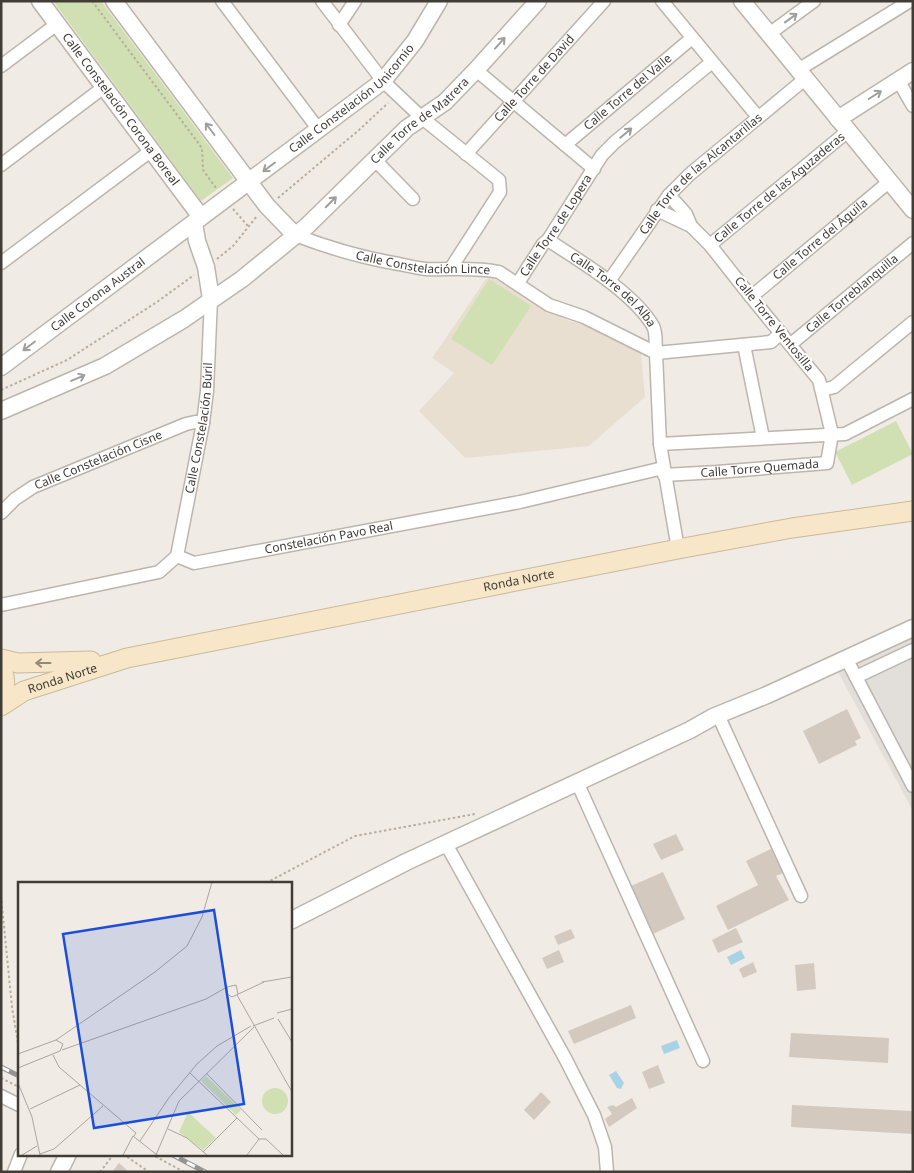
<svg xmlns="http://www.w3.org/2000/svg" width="914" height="1173" font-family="'Noto Sans',sans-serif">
  <rect width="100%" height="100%" fill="#f0ece5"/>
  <path fill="#e2deda" d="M913,636V811L838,672Z"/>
  <path fill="#e8dfd1" d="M493,278L503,283L547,311L561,316L569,321L587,325L641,353L645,397L589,446L465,458L419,411L454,373L432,358L486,279Z"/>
  <g fill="#d0e0b3">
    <path d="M53,1H101L233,178L201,201Z"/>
    <path d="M489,279L531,306L492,365L451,339Z"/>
    <path d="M896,421L913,454L852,485L835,452Z"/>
  </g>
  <g fill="#a8d3e6">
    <path d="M741,950L745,958L731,965L727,957Z"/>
    <path d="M677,1040L680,1048L664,1054L661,1046Z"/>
    <path d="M616,1071L624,1083L621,1089L617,1088L609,1075Z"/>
  </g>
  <g fill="#d3c9bf">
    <path d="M847,709L861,738L855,741L857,745L819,764L803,731Z"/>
    <path d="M676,834L684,850L661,860L653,844Z"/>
    <path d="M771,849L783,873L776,876L789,900L728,930L716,906L758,885L746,861Z"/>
    <path d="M663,872L685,919L653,934L631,886Z"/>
    <path d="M736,928L743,942L718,953L712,940Z"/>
    <path d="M571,929L575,938L558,945L554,936Z"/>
    <path d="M559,950L564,962L547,969L542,958Z"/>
    <path d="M753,962L757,972L743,978L739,969Z"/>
    <path d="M814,963L816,989L797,991L795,965Z"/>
    <path d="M631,1005L636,1018L574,1044L568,1031Z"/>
    <path d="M791,1033L889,1038L888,1063L789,1057Z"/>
    <path d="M658,1065L665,1083L649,1089L642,1072Z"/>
    <path d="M541,1092L551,1102L534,1120L524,1110Z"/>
    <path d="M632,1098L637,1108L609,1127L605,1119L612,1114L607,1107L613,1105L616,1107Z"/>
    <path d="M792,1105L913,1111V1134L791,1127Z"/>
    <path d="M119,1163L129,1172H112Z"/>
  </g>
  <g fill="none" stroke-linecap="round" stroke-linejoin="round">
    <defs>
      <g id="minor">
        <path d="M222,1L319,130"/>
        <path d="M322,1L383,81L421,117L499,180L500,192L451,268"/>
        <path d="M662,1L758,117"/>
        <path d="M339,25L355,1"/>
        <path d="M769,34L814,1"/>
        <path d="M1,66L57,24"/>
        <path d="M476,70L594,169"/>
        <path d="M798,70L910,1"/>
        <path d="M898,80L913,106"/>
        <path id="s1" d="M565,145L692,38"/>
        <path id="s2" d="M466,154L604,1"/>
        <path d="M374,159L413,199"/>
        <path d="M1,165L104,87"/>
        <path d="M657,210L691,226"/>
        <path id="s3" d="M295,235C329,248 363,258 399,264C408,266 417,268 426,269C450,270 475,267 499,272L549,305L584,317L656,353"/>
        <path id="s4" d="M548,240C581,262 633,292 653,326C657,333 655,345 656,353"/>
        <path id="s5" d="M710,245L848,131"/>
        <path d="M1,263L152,150"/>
        <path id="s6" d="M609,281L669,195L690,174L805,79"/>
        <path id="s7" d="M518,283L543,244L548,240L602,155L615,142L712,62"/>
        <path id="s8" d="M751,297L890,181"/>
        <path id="s9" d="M791,344L913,243"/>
        <path d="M744,345L763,438"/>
        <path d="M822,390L834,387L913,322"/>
        <path d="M660,444L845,434L913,399"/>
        <path id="s10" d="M664,475L717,472L827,463L832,434L819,380L751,297L710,245L691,226L686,214L669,195"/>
        <path id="s11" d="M1,513L15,499L33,487L186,424L195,422L203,423"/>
        <path d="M678,549L660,444L656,353L771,342L781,333"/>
        <path id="s12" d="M177,556L203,423L207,391L211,299"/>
        <path id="s13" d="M1,605L159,572L177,556L194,563L520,502L663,468"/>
        <path d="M846,658L913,786"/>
        <path d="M856,677L913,650"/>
        <path d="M718,715L801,896"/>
        <path d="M577,782L703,1061"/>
        <path d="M446,844L565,1058L594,1115L605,1147L607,1172"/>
        <path d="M1,1096L19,1105"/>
        <path d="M14,1172L21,1154"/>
      </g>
      <g id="tertiary">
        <path id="s14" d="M40,1L201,217"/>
        <path d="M114,1L267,206L295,235"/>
        <path d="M742,1L913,210"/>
        <path d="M838,119L913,71"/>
        <path d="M194,223L197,241L206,267L211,299"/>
        <path id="s15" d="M1,367L383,81L415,41L439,1"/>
        <path id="s16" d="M1,411L105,366L184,319L242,279L307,226L407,128L445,102L476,70L538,1"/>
        <path d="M290,921L406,862L690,730L713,717L767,695L913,628"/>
        <path d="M59,1172L68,1154"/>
      </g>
      <g id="secondary">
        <path d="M1,659L18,663L91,661"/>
        <path d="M1,666C6,678 6,689 1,701"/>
        <path id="s17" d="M1,706L24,691L127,658L678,549L792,528L913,511"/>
      </g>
    </defs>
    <use href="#minor" stroke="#bdb5ac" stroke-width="15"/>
    <use href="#tertiary" stroke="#bdb5ac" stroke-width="19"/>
    <use href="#secondary" stroke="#cab99a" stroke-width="21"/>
    <g stroke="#baad9c" stroke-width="2" stroke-dasharray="2.5 2.5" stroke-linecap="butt">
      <path d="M92,1L202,148L203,170L216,188"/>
      <path d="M278,198L359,130L388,103"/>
      <path d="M233,209L248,226"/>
      <path d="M217,259L233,246L257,216"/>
      <path d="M1,390L67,360L157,302L194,275"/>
      <path d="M266,883L355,836L475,814"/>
      <path d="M1,896L12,1007L19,1049"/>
      <path d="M1,1078L19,1087"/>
      <path d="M123,1154L149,1172"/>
      <path d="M151,1154L184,1172"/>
      <path d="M100,1172L114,1154"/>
    </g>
    <use href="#minor" stroke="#fff" stroke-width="12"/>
    <use href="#tertiary" stroke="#fff" stroke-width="16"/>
    <use href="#secondary" stroke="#f7e7c8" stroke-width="19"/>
    <defs>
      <g id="rail">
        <path d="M1,1067L19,1076"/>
        <path d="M171,1154L205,1172"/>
      </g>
    </defs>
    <use href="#rail" stroke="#949494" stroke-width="5"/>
    <use href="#rail" stroke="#fff" stroke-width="3" stroke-dasharray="9" stroke-linecap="butt"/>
  </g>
  <defs><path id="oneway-shaft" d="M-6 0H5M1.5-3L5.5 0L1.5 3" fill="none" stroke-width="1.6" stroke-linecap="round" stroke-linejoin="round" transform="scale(1.25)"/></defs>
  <g stroke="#a09e9a">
    <use href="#oneway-shaft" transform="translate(791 18) rotate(-36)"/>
    <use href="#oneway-shaft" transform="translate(500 43) rotate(-48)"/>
    <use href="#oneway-shaft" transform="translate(875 95) rotate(-32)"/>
    <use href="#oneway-shaft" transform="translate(210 129) rotate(-127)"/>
    <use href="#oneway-shaft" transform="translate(626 133) rotate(-40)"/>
    <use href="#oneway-shaft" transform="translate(269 167) rotate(143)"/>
    <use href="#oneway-shaft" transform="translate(331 202) rotate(-45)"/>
    <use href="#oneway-shaft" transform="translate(29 346) rotate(143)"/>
    <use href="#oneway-shaft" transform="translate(78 378) rotate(-23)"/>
  </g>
  <use stroke="#938978" href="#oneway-shaft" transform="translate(43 663) rotate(180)"/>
  <g text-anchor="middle" stroke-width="4.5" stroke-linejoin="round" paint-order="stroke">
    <g font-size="12" fill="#423c36" stroke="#fff">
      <text dy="4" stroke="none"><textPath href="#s2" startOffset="102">Calle Torre de David</textPath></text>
      <text dy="4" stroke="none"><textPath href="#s1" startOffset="82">Calle Torre del Valle</textPath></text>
      <text dy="4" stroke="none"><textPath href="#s15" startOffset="442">Calle Constelación Unicornio</textPath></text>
      <text dy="4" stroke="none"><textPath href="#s14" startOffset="135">Calle Constelación Corona Boreal</textPath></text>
      <text dy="4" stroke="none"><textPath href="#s16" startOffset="514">Calle Torre de Matrera</textPath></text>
      <text dy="4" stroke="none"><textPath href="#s6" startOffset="142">Calle Torre de las Alcantarillas</textPath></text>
      <text dy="4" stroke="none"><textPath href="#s5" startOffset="90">Calle Torre de las Aguzaderas</textPath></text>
      <text dy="4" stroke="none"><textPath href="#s7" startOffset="69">Calle Torre de Lopera</textPath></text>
      <text dy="4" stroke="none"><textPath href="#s8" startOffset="90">Calle Torre del Águila</textPath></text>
      <text dy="4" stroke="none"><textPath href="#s3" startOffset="132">Calle Constelación Lince</textPath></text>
      <text dy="4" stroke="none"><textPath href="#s4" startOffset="82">Calle Torre del Alba</textPath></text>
      <text dy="4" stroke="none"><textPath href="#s9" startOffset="79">Calle Torreblanquilla</textPath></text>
      <text dy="4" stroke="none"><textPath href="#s15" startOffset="121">Calle Corona Austral</textPath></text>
      <text transform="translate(774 324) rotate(51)" y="4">Calle Torre Ventosilla</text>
      <text dy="4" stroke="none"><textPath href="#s12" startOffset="130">Calle Constelación Búril</textPath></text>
      <text dy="4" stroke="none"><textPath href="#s11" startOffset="112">Calle Constelación Cisne</textPath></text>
      <text dy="4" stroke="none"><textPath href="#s10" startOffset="96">Calle Torre Quemada</textPath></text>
      <text dy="4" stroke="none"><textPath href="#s13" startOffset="341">Constelación Pavo Real</textPath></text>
      <text dy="4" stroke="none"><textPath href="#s17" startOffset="535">Ronda Norte</textPath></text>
      <text dy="4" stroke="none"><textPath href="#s17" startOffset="68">Ronda Norte</textPath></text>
    </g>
  </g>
  <g transform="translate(18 882)">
    <rect width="274" height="274" fill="#f0ece5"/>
    <path d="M188,194L223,228L218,233L183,199ZM244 219a13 13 0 1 1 26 0a13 13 0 1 1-26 0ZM170,230L198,256L185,268L161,250Z" fill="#d0e0b3"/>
    <path fill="none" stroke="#aaa69f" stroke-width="1" d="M244,100L274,95M220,112L218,103L209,105V112L214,115L246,100M219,113L274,210M259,131L274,127M260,137L274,160M235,144L256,136M38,158L137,90L169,64L184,35L194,0M44,168L188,117L209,105M0,172L38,158L45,162L42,169L0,186M35,173L41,185L118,251L116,254M172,191L241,257M188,191L244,248M0,201L14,235L22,273M12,227L62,203M150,247L169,256L189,273M115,254L139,273M248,257L265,273M122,259L150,217L179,182L199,164L233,144M185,270L219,236M22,272L36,267L85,224M4,273L19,264M105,273L115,254M138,273L161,219L236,145M229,273L241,257H248"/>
    <path fill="#1d4ed8" fill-opacity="0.15" stroke="#1d4ed8" stroke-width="2.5" d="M196,28L226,222L76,246L45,52Z"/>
    <rect width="274" height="274" fill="none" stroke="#423c36" stroke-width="2.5"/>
  </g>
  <rect width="914" height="1173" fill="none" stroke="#423c36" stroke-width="5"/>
</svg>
